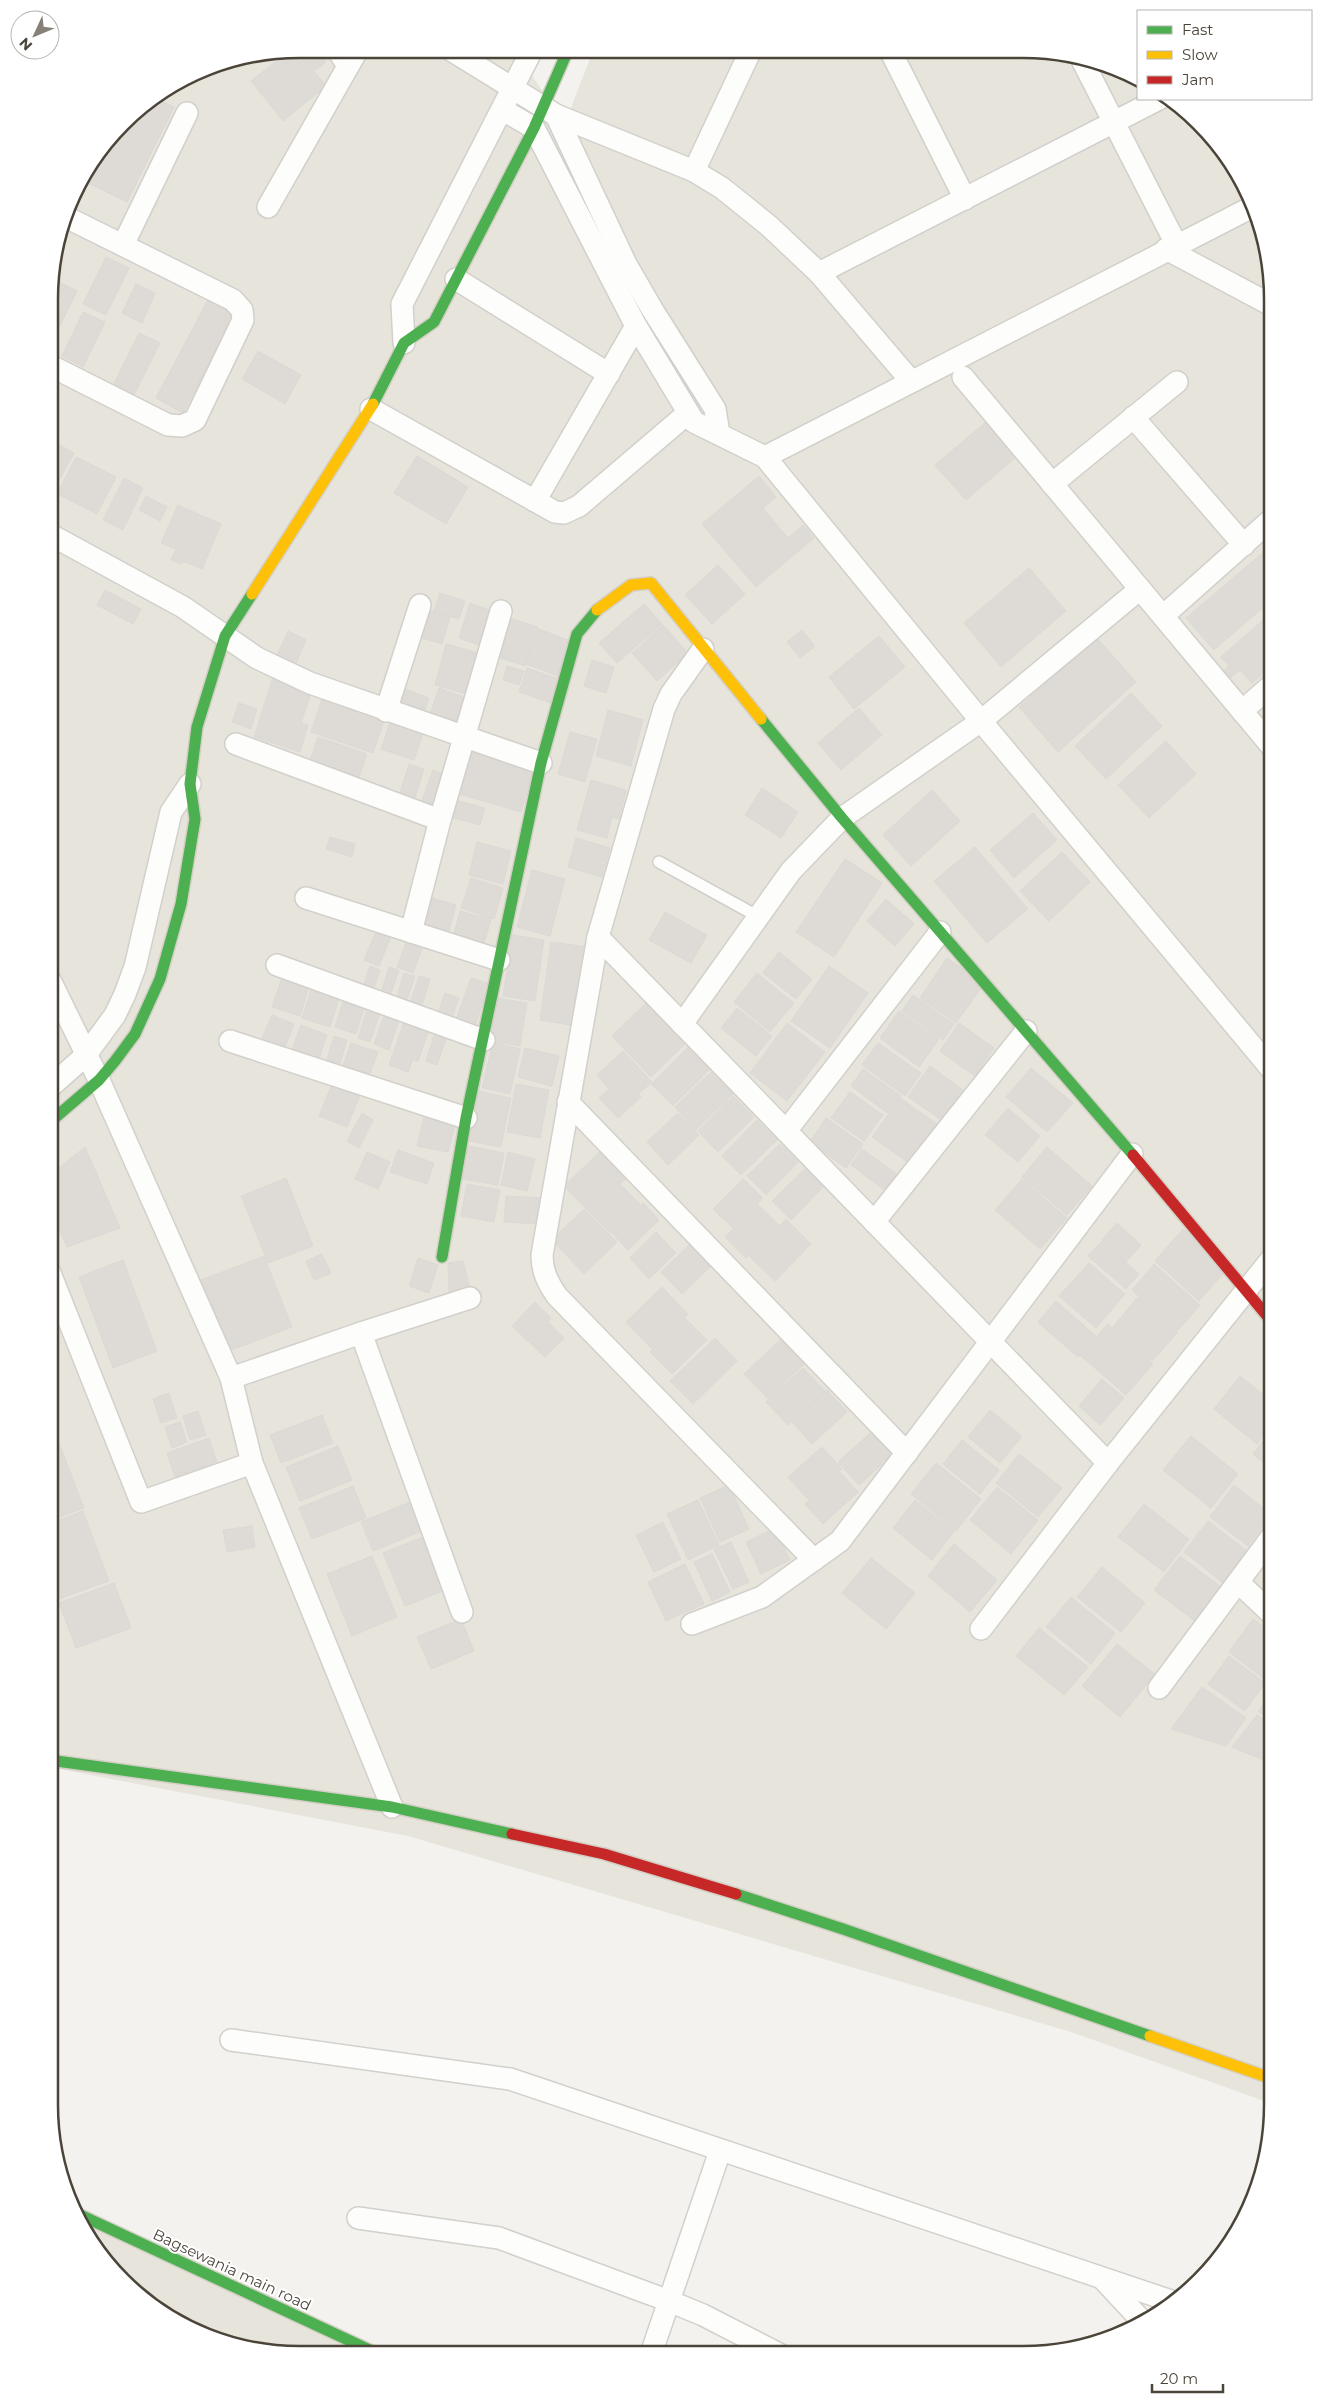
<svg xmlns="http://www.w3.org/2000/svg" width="1322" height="2404" font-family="Montserrat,sans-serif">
  <rect width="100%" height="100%" fill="#f4f2ee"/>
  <g fill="#e7e4dc">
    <path d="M299,49L514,50L565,123L593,51L1072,54L1138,78V99H1170L1188,111L1231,160L1260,218L1273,299V2104L1071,2032L408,1836L49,1767L51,267L75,188L134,111L203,68Z"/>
    <path d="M78,2219L364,2353H266L203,2336L134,2293L91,2244Z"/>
  </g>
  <g fill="#dedbd6" stroke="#dcd9d4">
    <path d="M303,49L307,54L315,49L326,62L314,71L326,86L283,121L251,81L289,51Z"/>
    <path d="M155,98L174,107L127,202L90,184L110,142L134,111Z"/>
    <path d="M106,257L129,268L106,315L83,304Z"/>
    <path d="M51,278L77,291L51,344Z"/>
    <path d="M136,284L155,293L142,323L122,313Z"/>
    <path d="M208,300L235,315L183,413L156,398Z"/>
    <path d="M83,312L105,322L83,367L62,356Z"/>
    <path d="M139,333L160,343L133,397L113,386Z"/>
    <path d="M258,351L301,375L285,404L242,379Z"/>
    <path d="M986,422L1016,457L966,500L935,465Z"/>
    <path d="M51,440L74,453L57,484L51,480Z"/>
    <path d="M417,456L468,487L446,524L394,493Z"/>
    <path d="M76,457L116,477L97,514L57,494Z"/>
    <path d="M759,476L776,497L763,508L788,538L803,525L814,538L756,587L702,524Z"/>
    <path d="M124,478L143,488L123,530L103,520Z"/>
    <path d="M146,496L167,507L160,521L139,510Z"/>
    <path d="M178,505L221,524L202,569L183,561L182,564L171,560L176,549L161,543Z"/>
    <path d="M1273,544V599L1214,650L1186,618Z"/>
    <path d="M718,565L745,594L712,624L685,595Z"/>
    <path d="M1029,568L1066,611L1001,667L964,623Z"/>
    <path d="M105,590L141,609L133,624L97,605Z"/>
    <path d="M440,593L465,601L459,619L434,611Z"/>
    <path d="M470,603L495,612L484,647L459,638Z"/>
    <path d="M644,604L662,624L617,663L599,643Z"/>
    <path d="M427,610L450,617L442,644L419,637Z"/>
    <path d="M503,616L538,627L525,666L491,655Z"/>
    <path d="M1263,620L1273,631V665L1252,683L1240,670L1229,679L1222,672L1229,666L1221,657Z"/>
    <path d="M663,625L688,653L657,681L632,653Z"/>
    <path d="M539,629L570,641L558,676L526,664Z"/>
    <path d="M802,630L815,646L800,658L787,642Z"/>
    <path d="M288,631L306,640L294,668L275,660Z"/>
    <path d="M879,636L905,667L854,709L829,677Z"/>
    <path d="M1097,638L1136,682L1058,752L1019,707Z"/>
    <path d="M446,644L482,654L470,695L435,685Z"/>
    <path d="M592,660L614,667L606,693L584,686Z"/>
    <path d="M507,666L524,671L519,685L503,680Z"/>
    <path d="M527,668L559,679L551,703L519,692Z"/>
    <path d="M273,677L312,690L301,723L308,725L300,752L254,737Z"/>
    <path d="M397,686L429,698L423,715L391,704Z"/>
    <path d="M439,688L470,699L460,728L429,717Z"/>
    <path d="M1131,693L1162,726L1106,779L1075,746Z"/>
    <path d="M323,696L385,718L373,753L311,732Z"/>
    <path d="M239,703L257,709L251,729L232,722Z"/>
    <path d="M859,708L882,735L841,770L818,743Z"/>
    <path d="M608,710L643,720L631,766L596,756Z"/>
    <path d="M391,719L424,730L414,760L381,749Z"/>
    <path d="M570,732L597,739L585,782L558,774Z"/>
    <path d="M318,737L367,754L357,783L308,766Z"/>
    <path d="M1166,741L1196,774L1149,818L1118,785Z"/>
    <path d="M464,750L533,770L521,812L452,792Z"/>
    <path d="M409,764L424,769L413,804L398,799Z"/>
    <path d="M433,770L449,776L438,806L422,800Z"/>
    <path d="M591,780L626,790L619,819L612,817L607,838L577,830Z"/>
    <path d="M762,788L798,812L781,838L745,815Z"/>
    <path d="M932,790L960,821L911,866L883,835Z"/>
    <path d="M452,799L485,808L480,825L447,816Z"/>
    <path d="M1033,813L1057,840L1014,878L990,850Z"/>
    <path d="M330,837L355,844L352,857L326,849Z"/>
    <path d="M576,838L610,848L602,877L568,867Z"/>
    <path d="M477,842L511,851L503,884L469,875Z"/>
    <path d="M975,847L1028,909L987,943L934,881Z"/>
    <path d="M1062,852L1090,882L1049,921L1020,891Z"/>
    <path d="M845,859L882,883L834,957L796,932Z"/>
    <path d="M532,870L565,879L550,936L517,927Z"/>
    <path d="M471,878L503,888L494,919L461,908Z"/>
    <path d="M429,897L456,905L447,938L419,930Z"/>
    <path d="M886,899L914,924L895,946L867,921Z"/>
    <path d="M460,911L491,919L483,947L453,938Z"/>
    <path d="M665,912L707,935L691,963L649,940Z"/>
    <path d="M377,929L392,934L379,966L364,960Z"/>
    <path d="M409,935L425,941L413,973L397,967Z"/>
    <path d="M512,935L544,940L535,1001L503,996Z"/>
    <path d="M551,942L587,947L577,1026L540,1020Z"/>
    <path d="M779,952L812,979L796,999L763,973Z"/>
    <path d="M947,958L984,984L956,1023L920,998Z"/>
    <path d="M370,966L380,970L372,994L362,990Z"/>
    <path d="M829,966L868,993L830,1048L791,1021Z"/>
    <path d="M389,967L399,970L390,996L381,993Z"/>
    <path d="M404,973L415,976L406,1003L396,1000Z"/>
    <path d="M757,973L794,1003L770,1032L734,1002Z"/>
    <path d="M283,975L310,983L300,1016L272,1007Z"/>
    <path d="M419,976L430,979L420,1012L408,1009Z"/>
    <path d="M471,978L489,984L473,1032L454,1025Z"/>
    <path d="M312,987L340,996L330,1027L302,1018Z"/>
    <path d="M50,993L60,1019L50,1023Z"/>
    <path d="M445,993L459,998L449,1026L435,1021Z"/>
    <path d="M913,995L954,1024L943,1040L902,1011Z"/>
    <path d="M498,998L527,1003L520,1046L491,1041Z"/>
    <path d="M648,1001L687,1042L651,1077L612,1036Z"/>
    <path d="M343,1002L364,1009L356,1034L335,1027Z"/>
    <path d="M368,1006L381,1010L370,1042L358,1038Z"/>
    <path d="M737,1008L772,1036L756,1056L721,1028Z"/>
    <path d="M899,1011L939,1039L919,1067L880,1038Z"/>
    <path d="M385,1012L400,1017L389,1050L374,1044Z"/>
    <path d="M272,1015L294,1024L283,1052L260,1043Z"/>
    <path d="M406,1016L431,1024L418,1061L413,1059L408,1072L389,1065Z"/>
    <path d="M787,1023L825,1052L787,1101L750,1073Z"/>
    <path d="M959,1023L994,1048L975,1076L940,1051Z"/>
    <path d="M301,1025L327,1035L316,1067L289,1058Z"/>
    <path d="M436,1029L448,1033L437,1065L426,1061Z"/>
    <path d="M334,1036L347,1040L338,1070L325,1066Z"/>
    <path d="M493,1042L520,1049L510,1094L482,1088Z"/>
    <path d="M351,1043L378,1052L367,1081L341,1071Z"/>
    <path d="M878,1043L921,1073L905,1096L862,1065Z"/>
    <path d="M689,1046L711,1068L673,1106L651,1084Z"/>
    <path d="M525,1048L559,1056L552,1086L518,1077Z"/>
    <path d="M623,1051L652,1082L638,1094L641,1097L618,1118L599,1098L609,1089L597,1075Z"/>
    <path d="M930,1066L967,1093L946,1123L908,1097Z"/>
    <path d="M1031,1068L1073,1103L1047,1132L1006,1097Z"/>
    <path d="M863,1069L901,1096L889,1114L851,1086Z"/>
    <path d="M711,1072L733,1094L696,1130L675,1107Z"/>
    <path d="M334,1079L362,1090L347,1127L319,1116Z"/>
    <path d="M516,1084L549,1090L540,1138L507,1132Z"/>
    <path d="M479,1091L511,1098L501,1147L469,1141Z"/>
    <path d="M850,1092L883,1115L864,1141L831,1118Z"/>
    <path d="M733,1096L754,1117L718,1152L698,1131Z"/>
    <path d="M900,1098L941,1127L913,1166L872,1137Z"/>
    <path d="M1008,1108L1040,1136L1018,1162L985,1135Z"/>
    <path d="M362,1113L373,1120L359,1148L347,1141Z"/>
    <path d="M678,1113L699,1135L668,1165L647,1142Z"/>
    <path d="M424,1117L455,1124L448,1152L417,1146Z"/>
    <path d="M826,1118L863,1144L846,1168L810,1142Z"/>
    <path d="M757,1120L777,1140L741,1175L722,1156Z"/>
    <path d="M780,1144L798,1162L766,1195L747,1176Z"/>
    <path d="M468,1146L504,1153L498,1185L462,1179Z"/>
    <path d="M606,1146L632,1173L620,1184L640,1204L610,1233L564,1186Z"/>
    <path d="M85,1147L120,1228L67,1247L55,1220L50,1221V1175Z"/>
    <path d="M1047,1147L1092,1186L1067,1215L1022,1177Z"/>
    <path d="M862,1149L905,1180L893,1196L851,1165Z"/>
    <path d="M398,1150L434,1163L427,1184L390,1172Z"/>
    <path d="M367,1152L390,1162L378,1189L355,1179Z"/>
    <path d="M508,1152L535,1159L527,1191L501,1185Z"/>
    <path d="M808,1166L826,1184L791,1220L772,1201Z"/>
    <path d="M286,1178L313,1246L268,1263L241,1196Z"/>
    <path d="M743,1179L763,1198L733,1228L713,1209Z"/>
    <path d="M1022,1179L1067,1218L1040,1249L995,1210Z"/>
    <path d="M467,1184L500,1190L494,1222L461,1216Z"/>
    <path d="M506,1196L543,1198L541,1224L504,1222Z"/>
    <path d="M643,1203L659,1220L628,1250L612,1233Z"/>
    <path d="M758,1205L779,1225L746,1258L725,1237Z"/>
    <path d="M584,1209L617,1242L584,1274L552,1240Z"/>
    <path d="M786,1219L811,1244L775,1281L749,1256Z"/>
    <path d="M1117,1223L1141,1245L1126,1262L1102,1240Z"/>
    <path d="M1183,1229L1228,1268L1199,1301L1155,1261Z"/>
    <path d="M656,1232L676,1253L649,1279L630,1258Z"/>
    <path d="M1102,1241L1139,1274L1126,1289L1088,1256Z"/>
    <path d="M689,1245L710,1267L682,1294L661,1272Z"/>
    <path d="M322,1254L331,1273L314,1280L306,1261Z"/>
    <path d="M264,1256L292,1327L229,1351L201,1280Z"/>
    <path d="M418,1258L438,1265L429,1293L409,1286Z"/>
    <path d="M123,1260L157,1351L113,1368L79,1277Z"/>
    <path d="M463,1261L470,1289L449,1293L448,1263Z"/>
    <path d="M1089,1263L1125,1294L1096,1328L1059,1296Z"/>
    <path d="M1154,1264L1200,1305L1178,1330L1132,1290Z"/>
    <path d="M662,1287L688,1314L652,1349L626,1322Z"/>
    <path d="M1138,1297L1178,1332L1152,1361L1113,1327Z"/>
    <path d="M1056,1301L1096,1336L1078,1357L1038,1322Z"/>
    <path d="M535,1302L551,1318L548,1322L564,1338L545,1357L512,1326Z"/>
    <path d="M685,1318L707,1340L672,1374L650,1352Z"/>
    <path d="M50,1324L57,1342L50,1345Z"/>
    <path d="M1108,1324L1153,1364L1126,1395L1080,1355Z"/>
    <path d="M784,1336L807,1361L768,1399L744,1374Z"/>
    <path d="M715,1338L737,1361L693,1404L670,1381Z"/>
    <path d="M803,1368L825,1391L788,1425L766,1402Z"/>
    <path d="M1240,1376L1273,1402V1424L1257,1444L1214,1409Z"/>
    <path d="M1102,1379L1124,1398L1100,1425L1079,1406Z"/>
    <path d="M827,1390L847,1412L812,1444L792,1422Z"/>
    <path d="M169,1393L177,1418L161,1423L153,1399Z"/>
    <path d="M990,1410L1022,1436L1000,1463L968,1437Z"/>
    <path d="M198,1411L206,1435L190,1440L183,1416Z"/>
    <path d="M322,1415L333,1443L281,1463L270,1435Z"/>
    <path d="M50,1422L57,1441L50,1444Z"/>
    <path d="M180,1422L187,1442L172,1448L165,1427Z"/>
    <path d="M877,1427L898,1450L859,1485L838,1462Z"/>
    <path d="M1273,1428V1470L1253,1454Z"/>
    <path d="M1191,1436L1238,1474L1211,1508L1163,1470Z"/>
    <path d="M209,1438L217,1462L175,1477L167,1453Z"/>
    <path d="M962,1440L999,1470L980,1494L943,1464Z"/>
    <path d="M59,1443L84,1508L49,1521L50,1447Z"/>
    <path d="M338,1446L352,1480L300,1501L286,1467Z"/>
    <path d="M822,1447L842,1469L808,1499L788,1477Z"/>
    <path d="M1019,1454L1062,1488L1038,1517L996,1483Z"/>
    <path d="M936,1463L981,1499L956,1531L911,1494Z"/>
    <path d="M840,1472L858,1492L823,1524L805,1504Z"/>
    <path d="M729,1485L749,1529L720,1542L700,1498Z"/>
    <path d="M1234,1485L1272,1515L1248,1546L1210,1517Z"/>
    <path d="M353,1486L366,1518L312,1539L299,1508Z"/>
    <path d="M997,1487L1038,1520L1011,1554L970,1520Z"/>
    <path d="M698,1500L719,1545L688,1560L667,1514Z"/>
    <path d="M915,1500L954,1531L932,1560L893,1528Z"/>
    <path d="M410,1502L422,1531L373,1551L361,1522Z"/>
    <path d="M1144,1504L1189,1539L1164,1572L1118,1537Z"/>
    <path d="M83,1511L109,1581L59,1599L49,1573V1524Z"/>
    <path d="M1208,1521L1251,1554L1227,1586L1184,1552Z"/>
    <path d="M663,1522L681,1559L654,1572L636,1535Z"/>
    <path d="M252,1526L255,1547L227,1552L223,1530Z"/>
    <path d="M775,1528L790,1560L761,1574L746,1542Z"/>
    <path d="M428,1535L450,1588L405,1606L383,1553Z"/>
    <path d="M731,1542L749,1582L733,1589L714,1549Z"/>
    <path d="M954,1544L997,1580L970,1612L928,1576Z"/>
    <path d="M712,1554L730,1592L712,1601L694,1562Z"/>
    <path d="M372,1556L397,1617L352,1636L327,1574Z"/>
    <path d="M1180,1556L1221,1587L1195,1621L1154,1590Z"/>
    <path d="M871,1558L915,1593L886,1629L842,1593Z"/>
    <path d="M685,1564L704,1604L666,1621L648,1582Z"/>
    <path d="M1102,1567L1145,1603L1121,1632L1077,1597Z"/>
    <path d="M114,1583L131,1628L76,1648L59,1603Z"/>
    <path d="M1071,1597L1115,1633L1091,1664L1046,1627Z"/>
    <path d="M461,1619L474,1651L431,1669L417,1637Z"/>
    <path d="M1253,1619L1273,1634V1667L1264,1679L1229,1652Z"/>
    <path d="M1039,1628L1088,1667L1064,1695L1016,1656Z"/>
    <path d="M1117,1644L1155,1674L1120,1717L1082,1686Z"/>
    <path d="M1229,1656L1265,1683L1245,1711L1208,1684Z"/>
    <path d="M1202,1687L1246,1718L1226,1746L1171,1729Z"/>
    <path d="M1273,1692V1723L1258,1711Z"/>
    <path d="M1257,1715L1273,1727V1760L1271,1763L1232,1747Z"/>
  </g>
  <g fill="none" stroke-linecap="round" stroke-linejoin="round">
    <defs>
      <path id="lane" d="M659,862L759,917"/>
      <g id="street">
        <path d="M337,49L348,66"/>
        <path d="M451,50L556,115L694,171L722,188L768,225L819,273L911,381"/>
        <path d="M891,52L965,199"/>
        <path d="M1080,56L1176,244"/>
        <path d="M503,110L534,128L636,326L694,422L765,457L981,721L1273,1071"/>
        <path d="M556,115L626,264L652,309L715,409L719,434"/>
        <path d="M694,171L750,52"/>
        <path d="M268,207L358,49"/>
        <path d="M123,245L187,113"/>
        <path d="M1166,249L1273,306"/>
        <path d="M819,273L1159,99"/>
        <path d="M456,279L609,374"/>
        <path d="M404,343L402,304L532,50"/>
        <path d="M51,366L168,425L182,426L195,420L243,320L242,310L233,300L66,217"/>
        <path d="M963,377L1273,748"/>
        <path d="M371,409L555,512L564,513L579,506L688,413"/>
        <path d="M1133,417L1244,545"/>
        <path d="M765,457L1254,206"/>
        <path d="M1052,484L1177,382"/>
        <path d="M535,501L636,326"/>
        <path d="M51,535L183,607L257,658L310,683L541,763"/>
        <path d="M1163,616L1273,518"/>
        <path d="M703,649L671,694L664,709L598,937L542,1255C542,1272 548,1283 557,1296L814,1560"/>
        <path d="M386,711L420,605"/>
        <path d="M1242,711L1273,684"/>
        <path d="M236,744L440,820"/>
        <path d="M306,898L499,960"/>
        <path d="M411,932L440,820L501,611"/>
        <path d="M598,937L1108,1463"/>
        <path d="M277,965L484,1040"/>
        <path d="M50,980L99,1080L231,1378L252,1463L392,1807"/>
        <path d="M682,1024L791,871L842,818L981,721L1140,589"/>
        <path d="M230,1041L466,1118"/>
        <path d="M50,1087L85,1056L115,1015L125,994L135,967L171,812L190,784"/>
        <path d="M568,1102L907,1453"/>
        <path d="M786,1131L940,932"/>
        <path d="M874,1222L1026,1031"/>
        <path d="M50,1273L141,1502L252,1463"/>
        <path d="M361,1333L470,1298"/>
        <path d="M231,1378L361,1333L462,1612"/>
        <path d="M1238,1582L1273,1615"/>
        <path d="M692,1624L762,1597L840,1541L1132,1154"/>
        <path d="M981,1629L1108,1463L1273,1257"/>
        <path d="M1159,1688L1273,1535"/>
        <path d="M231,2040L510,2079L1174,2302"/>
        <path d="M358,2218L499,2238L669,2301L703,2315L781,2355"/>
        <path d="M1103,2279L1143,2322"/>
        <path d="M651,2354L720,2151"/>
      </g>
      <g id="fast">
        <path d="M373,404L404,343L434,322L534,128L568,50"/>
        <path d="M761,719L842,818L1133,1155"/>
        <path d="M50,1122L99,1080L115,1061L135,1034L160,979L181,904L195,819L190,784L197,727L225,636L252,594"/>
        <path d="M442,1257L466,1118L541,763L577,634L597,610"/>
        <path d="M49,1760L392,1807L512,1834"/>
        <path d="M736,1894L843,1929L1150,2036"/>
        <path d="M76,2213L376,2353"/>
      </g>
      <g id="slow">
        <path d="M252,594L373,404"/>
        <path d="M597,610L631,585L651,583L761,719"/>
        <path d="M1150,2036L1273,2079"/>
      </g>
      <g id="jam">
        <path d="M1133,1155L1273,1323"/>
        <path d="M512,1834L604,1854L736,1894"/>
      </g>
    </defs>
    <use href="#lane" stroke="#d2d0cb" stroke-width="14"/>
    <use href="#street" stroke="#d2d0cb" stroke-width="24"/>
    <use href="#fast" stroke="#d3cfc5" stroke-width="14"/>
    <use href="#slow" stroke="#d3cfc5" stroke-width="14"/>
    <use href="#jam" stroke="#d3cfc5" stroke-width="14"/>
    <use href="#lane" stroke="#fdfdfc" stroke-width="11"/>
    <use href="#street" stroke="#fdfdfc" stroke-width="21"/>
    <use href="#fast" stroke="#4caf50" stroke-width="11"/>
    <use href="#slow" stroke="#ffc107" stroke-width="11"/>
    <use href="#jam" stroke="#c62828" stroke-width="11"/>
  </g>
  <g text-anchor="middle" stroke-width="4" stroke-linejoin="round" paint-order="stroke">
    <g font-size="15" fill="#4b4439" stroke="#fff">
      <text transform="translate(232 2270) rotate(25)" y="5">Bagsewania main road</text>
    </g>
  </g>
  <path d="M0 0H1322V2404H0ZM299 58H1023A241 241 0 0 1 1264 299V2105A241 241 0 0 1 1023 2346H299A241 241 0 0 1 58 2105V299A241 241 0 0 1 299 58Z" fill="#fff" fill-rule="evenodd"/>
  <path fill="none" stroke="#4b4439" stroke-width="2.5" d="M299 58H1023A241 241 0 0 1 1264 299V2105A241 241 0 0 1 1023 2346H299A241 241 0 0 1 58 2105V299A241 241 0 0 1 299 58Z"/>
  <rect x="1137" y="10" width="175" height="90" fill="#ffffff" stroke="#b7b4b0"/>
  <rect x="1147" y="26" width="25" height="8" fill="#4caf50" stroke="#b7b4b0"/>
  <text x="1182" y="35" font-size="15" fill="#4b4439">Fast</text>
  <rect x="1147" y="51" width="25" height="8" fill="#ffc107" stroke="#b7b4b0"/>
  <text x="1182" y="60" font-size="15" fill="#4b4439">Slow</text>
  <rect x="1147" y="76" width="25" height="8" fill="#c62828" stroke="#b7b4b0"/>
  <text x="1182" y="85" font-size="15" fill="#4b4439">Jam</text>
  <g transform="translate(35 35) rotate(226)"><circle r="24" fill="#ffffff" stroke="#b7b4b0"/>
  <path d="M0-4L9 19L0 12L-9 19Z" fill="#868178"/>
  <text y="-8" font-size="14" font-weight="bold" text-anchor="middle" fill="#4b4439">N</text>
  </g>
  <path d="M1152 2384v8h71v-8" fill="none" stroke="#4b4439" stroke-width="2.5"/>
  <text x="1160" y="2384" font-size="15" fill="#4b4439" stroke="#ffffff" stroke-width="4" paint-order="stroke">20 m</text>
</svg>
